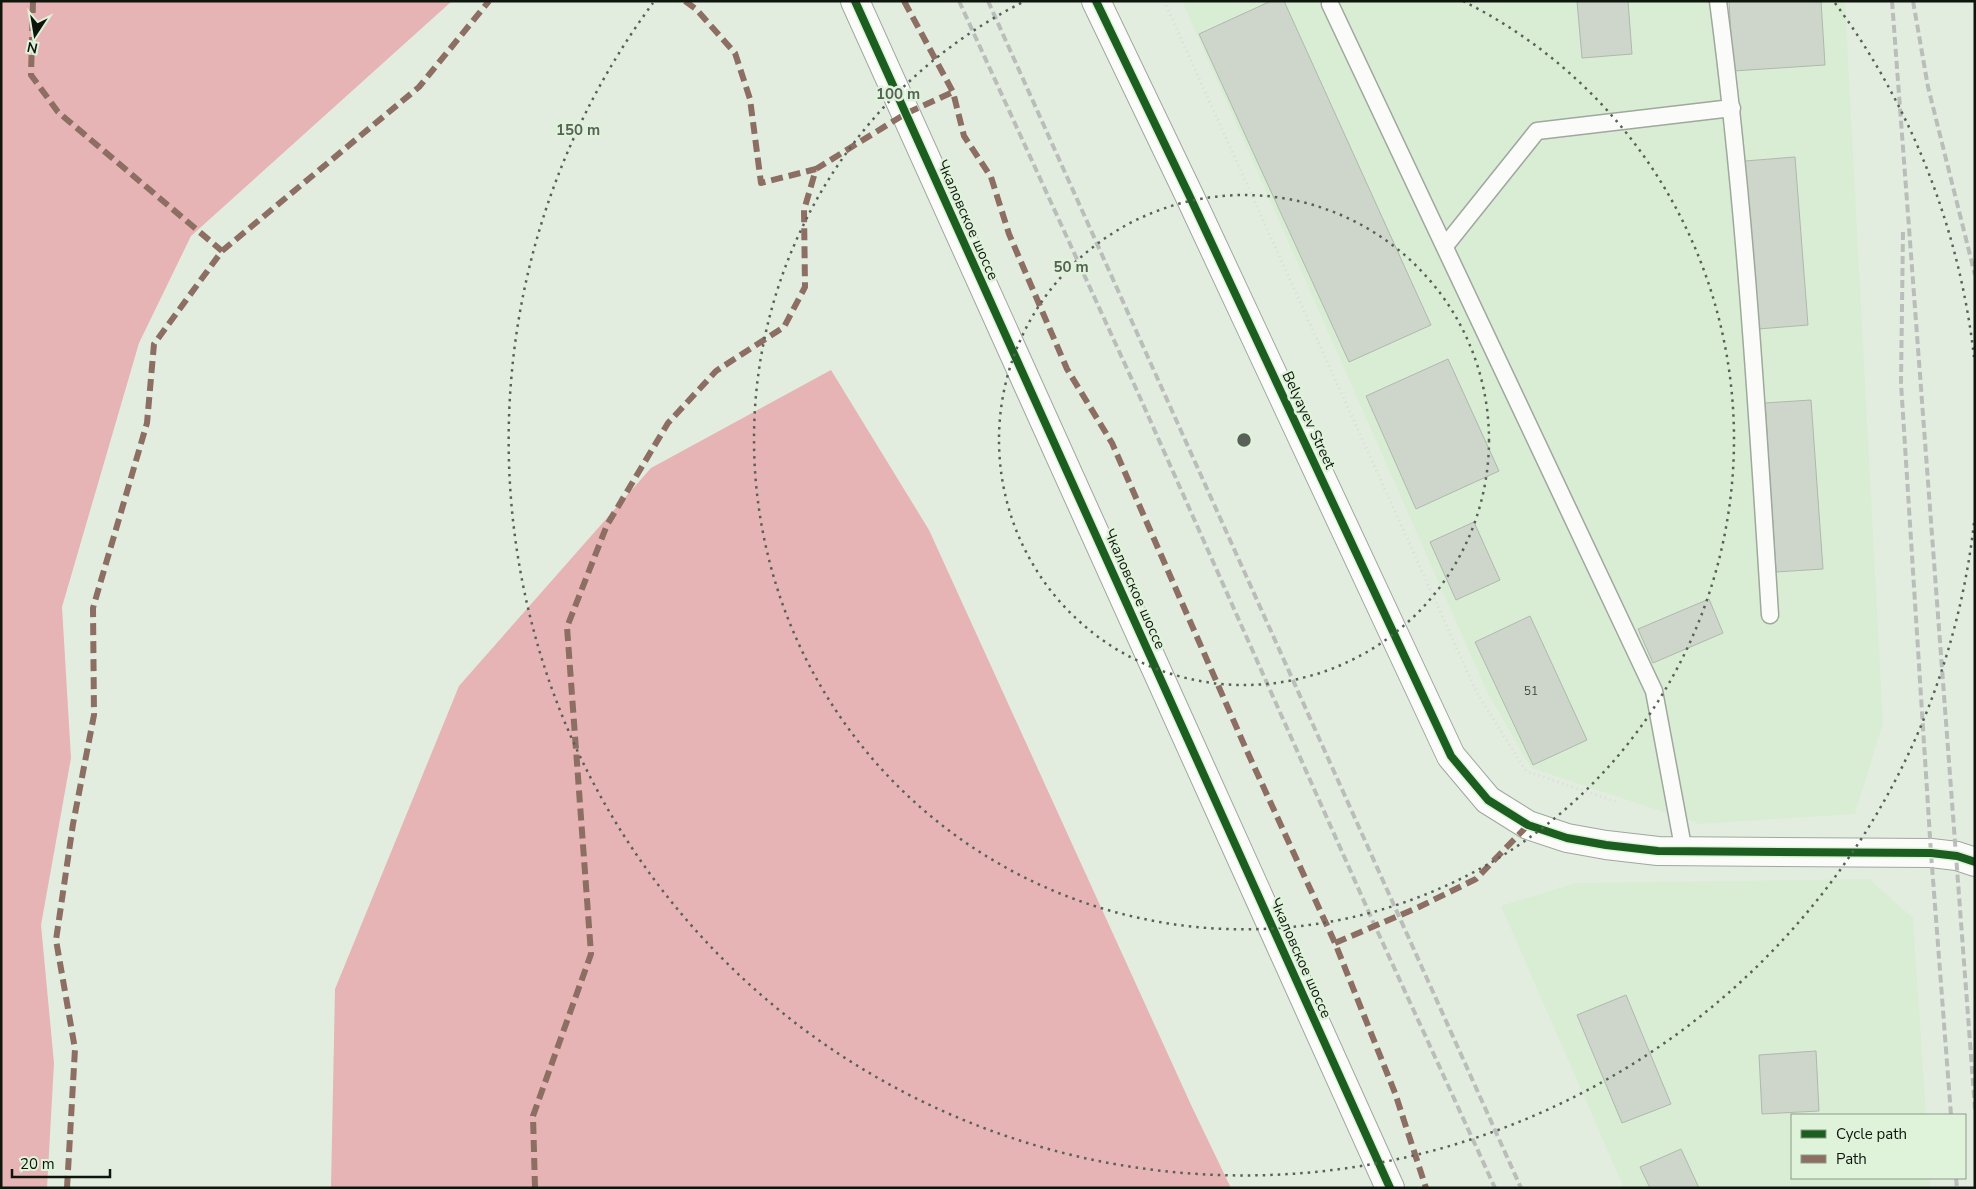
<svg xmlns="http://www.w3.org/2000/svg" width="1976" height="1189" font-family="'Nunito Sans',sans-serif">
  <rect width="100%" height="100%" fill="#e2ede0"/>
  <g fill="#d9ecd4">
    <path d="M1182,1H1845L1883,723L1855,814L1700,824L1531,768L1487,692Z"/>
    <path d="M1869,879L1913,918L1926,1115H1792V1178H1929L1930,1188H1624L1501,906L1576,883Z"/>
  </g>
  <g fill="#e6b4b4">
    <path d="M1,1H452L191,236L139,343L62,607L71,758L41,925L54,1063L47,1188H1Z"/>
    <path d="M831,370L929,530L1192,1107L1231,1188H331L335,989L459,686L651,468Z"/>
  </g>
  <g fill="#ced6cc" stroke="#afb8ad">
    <path d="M1271,1H1284L1431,325L1349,362L1199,34Z"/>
    <path d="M1577,1H1628L1632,54L1582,58Z"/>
    <path d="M1729,1H1821L1825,65L1733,71Z"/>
    <path d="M1795,157L1808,325L1758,329L1745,161Z"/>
    <path d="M1448,359L1499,471L1416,509L1366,396Z"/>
    <path d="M1811,400L1823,569L1776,572L1765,403Z"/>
    <path d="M1474,522L1500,580L1456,600L1430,542Z"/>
    <path d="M1709,599L1723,633L1653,663L1638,629Z"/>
    <path d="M1530,616L1587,740L1533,765L1475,642Z"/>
    <path d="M1626,995L1671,1104L1622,1123L1577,1015Z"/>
    <path d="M1816,1051L1819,1111L1762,1114L1759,1055Z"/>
    <path d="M1681,1149L1699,1188H1650L1640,1167Z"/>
  </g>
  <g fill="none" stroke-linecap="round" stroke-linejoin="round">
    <defs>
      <g id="lane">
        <path d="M1718,1C1745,205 1757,410 1770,615"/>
        <path d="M1330,4L1654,691L1684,852"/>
        <path d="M1445,246L1537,131L1732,108"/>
      </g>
      <g id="secondary">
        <path d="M855,1L1390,1188"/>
        <path d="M1096,1L1190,197L1451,756L1488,800L1528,825L1567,838L1606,845L1658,851L1931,853L1957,856L1975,862"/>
      </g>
    </defs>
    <use href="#lane" stroke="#9fa89d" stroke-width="19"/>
    <use href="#secondary" stroke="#9fa89d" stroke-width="30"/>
    <path stroke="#d9dcd8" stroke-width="3" stroke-dasharray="1 4" stroke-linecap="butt" d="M1164,1L1477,693L1526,771L1617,802"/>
    <use href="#lane" stroke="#fbfcfa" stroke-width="16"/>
    <use href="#secondary" stroke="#fbfcfa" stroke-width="28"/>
    <g stroke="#bbbdbb" stroke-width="4" stroke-dasharray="8 4" stroke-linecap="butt">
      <path d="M959,1L1134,384L1375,926L1495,1188"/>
      <path d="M988,1L1521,1188"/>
      <path d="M1892,1L1975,1109"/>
      <path d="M1913,1L1928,87L1975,275"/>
      <path d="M1903,232L1901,383L1931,853L1951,1115"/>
      <path d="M1956,1178L1957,1188"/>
    </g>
    <g stroke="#8d6e63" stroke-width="6" stroke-dasharray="12 6" stroke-linecap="butt">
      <path d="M33,1L31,75L58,112L222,251"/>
      <path d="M685,1L696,9L735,53L750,99L761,183L816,169"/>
      <path d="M904,1L953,92L964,136L991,177L1009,234L1067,369L1112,443L1246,749L1335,943L1395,1093L1426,1188"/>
      <path d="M1335,943L1419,907L1476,879L1528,825"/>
      <path d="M67,1188L75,1049L56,940L73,824L94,715L93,608L147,423L154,344L222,251L419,87L489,1"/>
      <path d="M535,1188L533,1116L591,954L567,627L607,525L668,423L716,371L784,327L805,287L804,210L816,169L905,114L953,92"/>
    </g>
    <defs>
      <g id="cycleway">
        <path d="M855,1L1390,1188"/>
        <path d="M1096,1L1190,197L1451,756L1488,800L1528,825L1567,838L1606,845L1658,851L1931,853L1957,856L1975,862"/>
      </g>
    </defs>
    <use href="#cycleway" stroke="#dff3da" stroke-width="11"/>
    <use href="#cycleway" stroke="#1b5e20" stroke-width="8"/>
  </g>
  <g fill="none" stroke="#586157" stroke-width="2.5" stroke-dasharray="2.5 5">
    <circle cx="1244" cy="440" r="245"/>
    <path d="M1463 1A490 490 0 1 1 1025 1"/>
    <path d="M1974 523A735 735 0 1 1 653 3M1835 3A735 735 0 0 1 1974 357"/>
  </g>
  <g text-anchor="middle" stroke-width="5" stroke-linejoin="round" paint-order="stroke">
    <g font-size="12" fill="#3f463e">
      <text x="1531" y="695">51</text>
    </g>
    <g font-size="15" fill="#0e150d" stroke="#dff3da">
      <text transform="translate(968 220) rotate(66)" y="5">Чкаловское шоссе</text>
      <text transform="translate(1309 420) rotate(65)" y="5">Belyayev Street</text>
      <text transform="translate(1135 589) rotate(66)" y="5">Чкаловское шоссе</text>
      <text transform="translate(1301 958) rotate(66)" y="5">Чкаловское шоссе</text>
    </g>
  </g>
  <circle cx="1244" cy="440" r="8" fill="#586157" stroke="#dff3da" stroke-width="2.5"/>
  <g font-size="15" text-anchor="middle" font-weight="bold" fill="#586157" stroke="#dff3da" stroke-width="5" stroke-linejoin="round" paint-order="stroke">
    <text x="898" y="99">100 m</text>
    <text x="578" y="135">150 m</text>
    <text x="1071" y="272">50 m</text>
  </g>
  <rect width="1976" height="1189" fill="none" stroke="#0e150d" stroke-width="5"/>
  <rect x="1791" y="1114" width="175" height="65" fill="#dff3da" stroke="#8b9a88"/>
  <rect x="1801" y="1130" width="25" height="8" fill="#1b5e20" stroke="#8b9a88"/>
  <text x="1836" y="1139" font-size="15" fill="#0e150d">Cycle path</text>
  <rect x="1801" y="1155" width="25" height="8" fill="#8d6e63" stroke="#8b9a88"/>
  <text x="1836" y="1164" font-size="15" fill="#0e150d">Path</text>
  <g transform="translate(35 35) rotate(192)" stroke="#dff3da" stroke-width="4" paint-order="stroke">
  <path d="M0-4L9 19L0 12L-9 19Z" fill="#0e150d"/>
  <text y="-8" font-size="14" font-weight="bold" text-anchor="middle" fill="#0e150d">N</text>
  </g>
  <path d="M12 1169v8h98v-8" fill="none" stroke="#0e150d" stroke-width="2.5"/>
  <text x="20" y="1169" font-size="15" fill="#0e150d" stroke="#dff3da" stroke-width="4" paint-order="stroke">20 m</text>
</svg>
